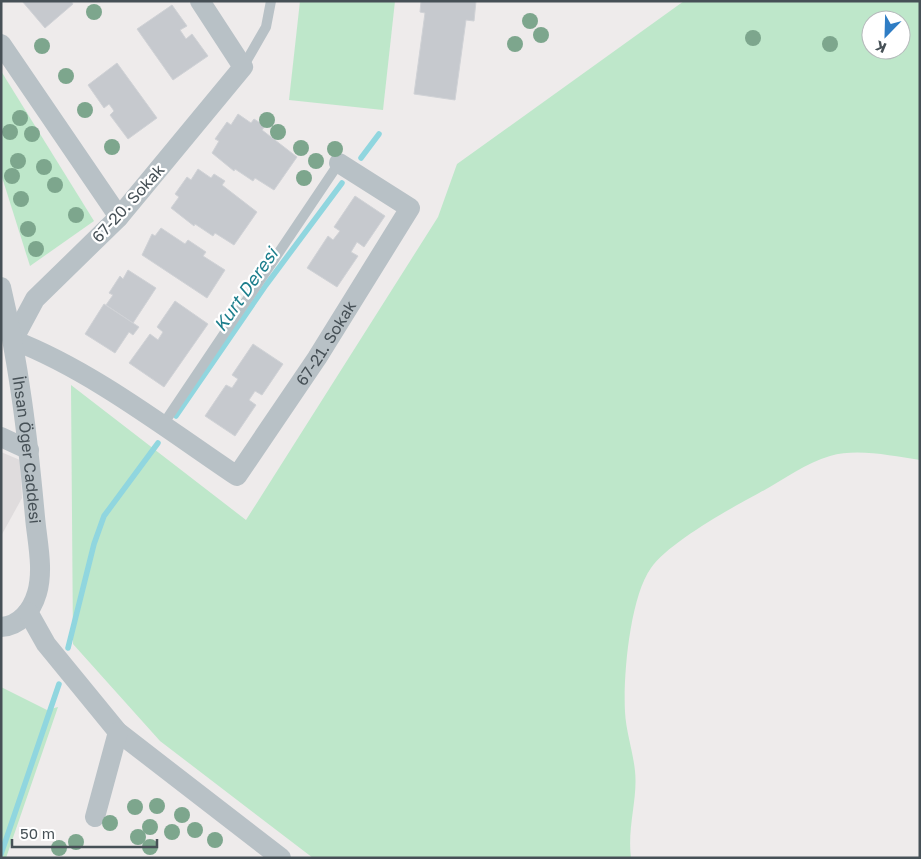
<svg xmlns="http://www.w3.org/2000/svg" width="921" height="859" font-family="'Golos Text',sans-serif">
  <rect width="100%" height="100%" fill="#eeebeb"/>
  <path fill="#dfdcdd" d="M1,452L20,460L22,498L1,536Z"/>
  <g fill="#bee7ca" fill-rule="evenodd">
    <path d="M300,1H395L383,110L289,100Z"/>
    <path d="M684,1H920V460C891,456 858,448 830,456C805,463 782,481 759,493C731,508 668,543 651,568C630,597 623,676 625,712C626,732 633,751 635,771C638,799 627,827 631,858H313L160,741L73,644L71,385L246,520L438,217L457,164ZM871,20H901V50H871Z"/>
    <path d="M1,71L94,221L30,266L1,174Z"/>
    <path d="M1,687L47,710L58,707L6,858H1Z"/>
  </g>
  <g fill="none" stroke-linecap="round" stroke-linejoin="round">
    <g stroke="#90d6df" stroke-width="5.5">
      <path d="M361,158L379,134"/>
      <path d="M176,416L266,285L342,183"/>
      <path d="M68,648L94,544L104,516L158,443"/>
      <path d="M1,854L59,684"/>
    </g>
  </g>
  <g fill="#c6c9ce" stroke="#d0d2d6">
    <path d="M22,1H71L73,4L45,28Z"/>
    <path d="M421,1H476L474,21L466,20L455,100L414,94L425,13L420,12Z"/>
    <path d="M172,5L187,26L180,30L186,39L192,34L208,56L173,80L137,29Z"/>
    <path d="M117,63L157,118L128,139L110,115L114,111L112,108L109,104L104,108L88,85Z"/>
    <path d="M238,114L251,123L254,119L265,126L262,130L297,157L274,190L255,178L253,181L235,169L234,171L212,153L219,141L215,139L227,122L231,125Z"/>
    <path d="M198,169L211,178L214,174L225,181L222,185L257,212L234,245L215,233L213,236L195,224L194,226L171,208L179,197L175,194L187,177L191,180Z"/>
    <path d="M355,196L385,216L364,247L357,242L351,252L358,256L337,287L307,268L328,236L333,240L340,231L334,227Z"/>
    <path d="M161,228L185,244L188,240L206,252L203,256L225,270L207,298L142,255L152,234L155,236Z"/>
    <path d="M128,270L156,288L133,323L106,305L113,295L109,293L120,276L123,279Z"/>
    <path d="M175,301L208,324L164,387L129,363L150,334L158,340L163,332L157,327Z"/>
    <path d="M104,304L139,327L133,335L129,332L115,353L85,334Z"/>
    <path d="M253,344L283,364L262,395L255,391L249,400L256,405L235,436L205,416L226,385L232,388L238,379L232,375Z"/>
  </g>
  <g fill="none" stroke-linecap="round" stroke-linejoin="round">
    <g stroke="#b8c1c6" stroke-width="10">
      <path d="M243,67L266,27L271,1"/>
      <path d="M162,426L339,163"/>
    </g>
    <g stroke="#b8c1c6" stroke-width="20">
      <path id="s1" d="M200,1L243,67L119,217L35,299L13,340C91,370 167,429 237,476L317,358L410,208L339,163"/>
      <path d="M1,44L119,217"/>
      <path id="s2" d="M1,287C19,363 28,440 35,517C37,541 44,569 37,593C32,610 20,626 1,627"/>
      <path d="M1,437L29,450"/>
      <path d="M28,612L46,644L118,732L281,858"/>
      <path d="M95,817L118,732"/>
    </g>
  </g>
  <g fill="#7da68d">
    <circle cx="94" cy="12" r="8"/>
    <circle cx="530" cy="21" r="8"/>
    <circle cx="541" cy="35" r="8"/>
    <circle cx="753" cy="38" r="8"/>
    <circle cx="515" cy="44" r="8"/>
    <circle cx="830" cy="44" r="8"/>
    <circle cx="42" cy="46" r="8"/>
    <circle cx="66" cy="76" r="8"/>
    <circle cx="85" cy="110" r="8"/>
    <circle cx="20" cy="118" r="8"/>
    <circle cx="267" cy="120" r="8"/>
    <circle cx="10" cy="132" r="8"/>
    <circle cx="278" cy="132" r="8"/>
    <circle cx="32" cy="134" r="8"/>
    <circle cx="112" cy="147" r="8"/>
    <circle cx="301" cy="148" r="8"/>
    <circle cx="335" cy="149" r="8"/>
    <circle cx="18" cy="161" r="8"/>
    <circle cx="316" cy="161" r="8"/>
    <circle cx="44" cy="167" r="8"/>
    <circle cx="12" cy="176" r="8"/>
    <circle cx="304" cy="178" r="8"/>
    <circle cx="55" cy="185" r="8"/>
    <circle cx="21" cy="199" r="8"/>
    <circle cx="76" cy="215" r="8"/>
    <circle cx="28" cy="229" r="8"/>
    <circle cx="36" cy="249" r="8"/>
    <circle cx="157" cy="806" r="8"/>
    <circle cx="135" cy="807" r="8"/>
    <circle cx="182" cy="815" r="8"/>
    <circle cx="110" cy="823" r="8"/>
    <circle cx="150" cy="827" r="8"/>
    <circle cx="195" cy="830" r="8"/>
    <circle cx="172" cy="832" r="8"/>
    <circle cx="138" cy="837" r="8"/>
    <circle cx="215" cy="840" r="8"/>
    <circle cx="76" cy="842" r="8"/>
    <circle cx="150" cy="847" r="8"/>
    <circle cx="59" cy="848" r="8"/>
  </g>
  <g text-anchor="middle" stroke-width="4.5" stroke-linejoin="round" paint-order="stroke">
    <g font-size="16" fill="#465056" stroke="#fff">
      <text transform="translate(128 203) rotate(-48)" y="6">67-20. Sokak</text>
      <text dy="6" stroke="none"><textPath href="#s1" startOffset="860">67-21. Sokak</textPath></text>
      <text dy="6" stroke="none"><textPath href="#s2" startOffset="165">İhsan Öğer Caddesi</textPath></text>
    </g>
    <g font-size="18" font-style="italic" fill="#1c7e8c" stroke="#fff">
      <text transform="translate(246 290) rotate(-55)" y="6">Kurt Deresi</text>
    </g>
  </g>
  <rect width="921" height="859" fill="none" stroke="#465056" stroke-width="5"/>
  <g transform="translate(886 35) rotate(203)"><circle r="24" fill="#ffffff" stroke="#b5b9bb"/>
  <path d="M0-4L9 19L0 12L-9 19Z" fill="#2f7dc4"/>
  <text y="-8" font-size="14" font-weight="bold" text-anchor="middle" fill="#465056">K</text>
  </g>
  <path d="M12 839v8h145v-8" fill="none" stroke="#465056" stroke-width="2.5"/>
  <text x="20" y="839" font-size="15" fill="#465056" stroke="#ffffff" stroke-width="4" paint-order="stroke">50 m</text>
</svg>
